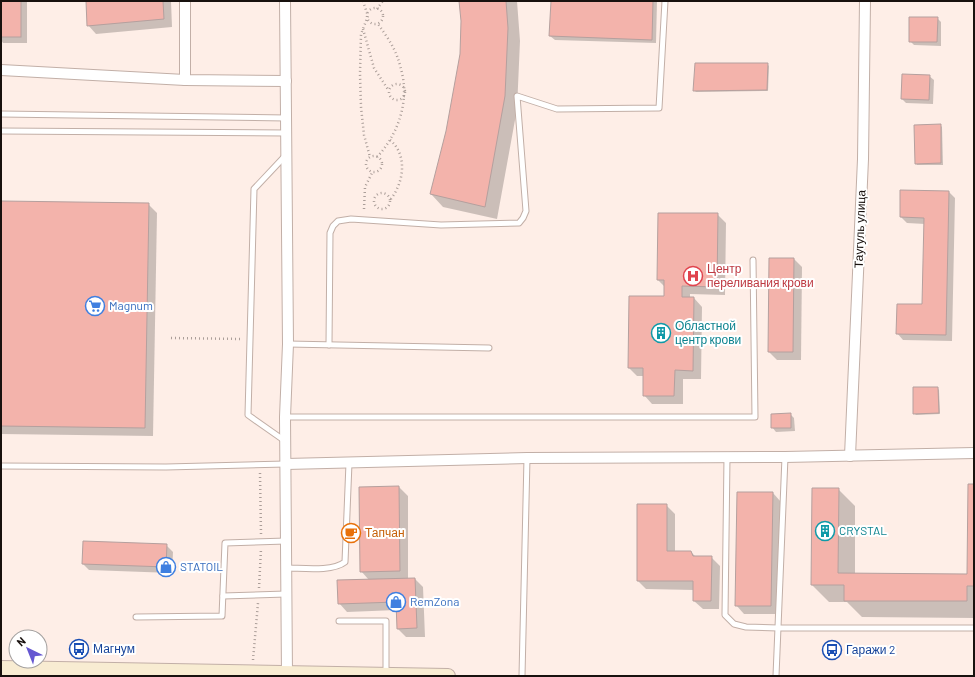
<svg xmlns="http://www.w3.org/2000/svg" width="975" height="677" font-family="Barlow,sans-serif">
  <rect width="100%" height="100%" fill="#feeee7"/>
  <g fill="#0003">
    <path d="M1,1H27V43H3L1,40Z"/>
    <path d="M87,1H171L172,27L96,34L88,25Z"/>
    <path d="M460,1H517L520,41L517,109L497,219L443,207L431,194L447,131L461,54L462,21Z"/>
    <path d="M552,1H657L656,43L555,40L550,36Z"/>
    <path d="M937,18L941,22V46L914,45L910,41Z"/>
    <path d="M767,64L769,66L768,91L696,92L694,90Z"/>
    <path d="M929,76L934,80L933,104L906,103L902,99Z"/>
    <path d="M940,125L942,127L943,165H917L916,163Z"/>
    <path d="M901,191L949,192L955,198L952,341L903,340L897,333L923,305L925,224L907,223L901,217Z"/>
    <path d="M1,202L148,204L157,213L153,436L1,434Z"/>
    <path d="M717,214L726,223L725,295L690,294V298H694L702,307L701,379H683V404H652L644,395V376H637L629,368L665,297V287L658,280Z"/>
    <path d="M794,259L802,267L801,360H777L769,352Z"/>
    <path d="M937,388L939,390L940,414L916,415L914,413Z"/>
    <path d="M790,414L794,418L795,431L776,432L772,427Z"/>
    <path d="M974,485V618L862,617L847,602H829L812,585L838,489L855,506V574L968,575Z"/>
    <path d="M399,487L408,496V579H415L423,587L425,637H406L398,629L397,610L347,612L339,603L369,580L361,571L360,488Z"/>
    <path d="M773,493L781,502L779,614H744L736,605Z"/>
    <path d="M666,505L675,514V552H691L696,557H711L720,566L719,609H703L694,601V590L646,589L638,581Z"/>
    <path d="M166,545L173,552L172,573L89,570L83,564Z"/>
  </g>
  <g fill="#f3b3ab" stroke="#b5a09e">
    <rect x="1" y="1" width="20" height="36"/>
    <path d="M86,1H163L164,19L87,26Z"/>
    <path d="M459,1H506L508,28L505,96L485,207L430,194L446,131L460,54L461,21Z"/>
    <path d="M551,1H653L652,40L549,36Z"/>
    <path d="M909,17H938L937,42H909Z"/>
    <path d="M695,63H768L767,90L693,91Z"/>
    <path d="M902,74L930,75L929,100L901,99Z"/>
    <path d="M941,124V163L915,164L914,125Z"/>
    <path d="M900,190L949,191L946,335L896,334L897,304H922L924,218L900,217Z"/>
    <path d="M1,201L149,203L145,428L1,426Z"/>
    <path d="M658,213H718L717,287L682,286V297H694L693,371L675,370L674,396H643V368H628L629,296H664V280H657Z"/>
    <path d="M769,258H794L793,352H768Z"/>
    <path d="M913,387H938L939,413L913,414Z"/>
    <path d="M791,413V428H771V414Z"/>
    <path d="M968,484H974V586H967V601H844V585H811L812,488H839L838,573L967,574Z"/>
    <path d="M399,486L400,571L360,572L359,487Z"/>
    <path d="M737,492H773L771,606H735Z"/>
    <path d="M637,504H667V551H691L693,556H712L711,601H693V581H637Z"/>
    <path d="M83,541L167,544L166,567L82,564Z"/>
    <path d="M415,578L417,628L397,629L396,602L338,604L337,580Z"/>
  </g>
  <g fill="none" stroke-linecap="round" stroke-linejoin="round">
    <defs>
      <g id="lane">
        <path d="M1,114L286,118"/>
        <path d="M1,131L286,133"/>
        <path d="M288,344L489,348"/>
        <path d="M329,345L330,233L333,226L338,221L351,219L441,225L519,223L523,218L526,211L517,96L557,109L659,108L665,1"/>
        <path d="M285,417H755L753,260"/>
        <path d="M285,441L248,415L254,189L286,155"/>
        <path d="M727,457L725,615L734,624L746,627L778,628H974"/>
        <path d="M1,466L166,467L286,464"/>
        <path d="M286,568C302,568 332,572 345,562L349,463"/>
        <path d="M223,596L286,594"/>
        <path d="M136,617L222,616L225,543L286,541"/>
        <path d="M339,621H386V674"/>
        <path d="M522,676L527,458"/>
        <path d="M776,676L785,457"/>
      </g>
      <g id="street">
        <path d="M285,1L288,344L285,417L287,674"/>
        <path d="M1,70L185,80L286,81"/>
        <path d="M185,80V1"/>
        <path d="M850,456L863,159L865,1"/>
        <path d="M286,464L527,458L785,457L974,453"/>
      </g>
      <path id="secondary" d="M1,668L448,676"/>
    </defs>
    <use href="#lane" stroke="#c2afa7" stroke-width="7"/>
    <use href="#street" stroke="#c2afa7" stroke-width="12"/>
    <use href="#secondary" stroke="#c2afa7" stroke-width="16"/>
    <g stroke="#ab9e99" stroke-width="2.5" stroke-dasharray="1 3" stroke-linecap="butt">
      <path d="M363,1L368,16L361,34L360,74L361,107L364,135L370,157"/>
      <circle cx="375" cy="16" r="8"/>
      <path d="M377,9L383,1"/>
      <path d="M363,29L374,68L389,91"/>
      <circle cx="397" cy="92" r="8"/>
      <path d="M390,140C408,155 404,183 390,200"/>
      <circle cx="374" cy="164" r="8"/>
      <path d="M377,157C393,140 404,116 404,92C405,84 401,67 398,59C394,46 385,34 378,24"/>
      <circle cx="382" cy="201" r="8"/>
      <path d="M364,209L365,187L373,171"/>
      <path d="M171,338L242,339"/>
      <path d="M260,473L261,534"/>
      <path d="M259,588L261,549"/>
      <path d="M253,660L258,603"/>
    </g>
    <use href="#lane" stroke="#fff" stroke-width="5"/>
    <use href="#street" stroke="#fff" stroke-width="10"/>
    <use href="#secondary" stroke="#f8ecd2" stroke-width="14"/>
  </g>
  <defs>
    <symbol id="hospital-ring" viewBox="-11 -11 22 22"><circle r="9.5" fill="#fff" stroke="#e0444e" stroke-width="1.5"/><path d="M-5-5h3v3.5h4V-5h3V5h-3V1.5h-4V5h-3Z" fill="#e0444e"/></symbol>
    <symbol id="supermarket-ring" viewBox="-11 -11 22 22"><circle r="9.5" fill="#fff" stroke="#3f7fe0" stroke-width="1.5"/><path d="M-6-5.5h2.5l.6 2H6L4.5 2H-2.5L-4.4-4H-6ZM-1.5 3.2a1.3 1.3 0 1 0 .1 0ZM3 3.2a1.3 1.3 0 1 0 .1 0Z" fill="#3f7fe0"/></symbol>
    <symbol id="building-ring" viewBox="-11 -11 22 22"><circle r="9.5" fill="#fff" stroke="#0f9aa8" stroke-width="1.5"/><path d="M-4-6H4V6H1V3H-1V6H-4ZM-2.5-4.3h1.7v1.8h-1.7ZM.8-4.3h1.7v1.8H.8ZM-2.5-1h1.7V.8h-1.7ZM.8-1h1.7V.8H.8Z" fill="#0f9aa8"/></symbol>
    <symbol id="cafe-ring" viewBox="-11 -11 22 22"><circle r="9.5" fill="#fff" stroke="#e8710a" stroke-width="1.5"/><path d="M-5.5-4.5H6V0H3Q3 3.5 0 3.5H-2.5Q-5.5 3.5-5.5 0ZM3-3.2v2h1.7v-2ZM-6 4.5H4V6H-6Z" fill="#e8710a"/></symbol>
    <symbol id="shop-ring" viewBox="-11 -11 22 22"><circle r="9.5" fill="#fff" stroke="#3f7fe0" stroke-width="1.5"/><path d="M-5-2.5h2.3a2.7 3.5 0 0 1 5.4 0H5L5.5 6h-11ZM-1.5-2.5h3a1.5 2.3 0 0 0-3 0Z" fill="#3f7fe0"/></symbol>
    <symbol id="bus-ring" viewBox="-11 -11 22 22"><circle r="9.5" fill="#fff" stroke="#1a4fb4" stroke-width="1.5"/><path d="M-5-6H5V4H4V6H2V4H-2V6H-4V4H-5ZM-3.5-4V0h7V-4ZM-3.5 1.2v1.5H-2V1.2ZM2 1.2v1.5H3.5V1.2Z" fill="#1a4fb4"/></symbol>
  </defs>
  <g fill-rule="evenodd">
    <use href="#hospital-ring" x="682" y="265" width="22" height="22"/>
    <use href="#supermarket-ring" x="84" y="295" width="22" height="22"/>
    <use href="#building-ring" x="650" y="322" width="22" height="22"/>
    <use href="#building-ring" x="814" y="520" width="22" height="22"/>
    <use href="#cafe-ring" x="340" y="522" width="22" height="22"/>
    <use href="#shop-ring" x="155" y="556" width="22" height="22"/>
    <use href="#shop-ring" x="385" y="591" width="22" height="22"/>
    <use href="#bus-ring" x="68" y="638" width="22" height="22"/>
    <use href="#bus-ring" x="821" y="639" width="22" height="22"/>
  </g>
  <g text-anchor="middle" stroke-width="4" stroke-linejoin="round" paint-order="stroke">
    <g font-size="12" fill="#18110e" stroke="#fff">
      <text transform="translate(860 229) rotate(-88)" y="4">Таугуль улица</text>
    </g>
    <g font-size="12" fill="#be3a42" stroke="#fff" text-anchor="start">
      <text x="707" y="273">Центр<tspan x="707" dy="14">переливания крови</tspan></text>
    </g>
    <g font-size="12" fill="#366cbe" stroke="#fff" text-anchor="start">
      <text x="109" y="310">Magnum</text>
      <text x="180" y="571">STATOIL</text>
      <text x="410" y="606">RemZona</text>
    </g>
    <g font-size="12" fill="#0d838f" stroke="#fff" text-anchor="start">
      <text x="675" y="330">Областной<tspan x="675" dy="14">центр крови</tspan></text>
      <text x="839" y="535">CRYSTAL</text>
    </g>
    <g font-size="12" fill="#c56008" stroke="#fff" text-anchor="start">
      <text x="365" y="537">Тапчан</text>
    </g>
    <g font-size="12" fill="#164399" stroke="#fff" text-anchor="start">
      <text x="93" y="653">Магнум</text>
      <text x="846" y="654">Гаражи 2</text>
    </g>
  </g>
  <rect width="975" height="677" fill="none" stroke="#18110e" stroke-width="4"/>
  <g transform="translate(28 649) rotate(317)"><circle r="19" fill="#ffffff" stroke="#a3a09f"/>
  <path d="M0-3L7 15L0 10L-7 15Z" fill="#6557d1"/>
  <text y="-6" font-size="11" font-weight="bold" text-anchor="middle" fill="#18110e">N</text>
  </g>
</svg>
